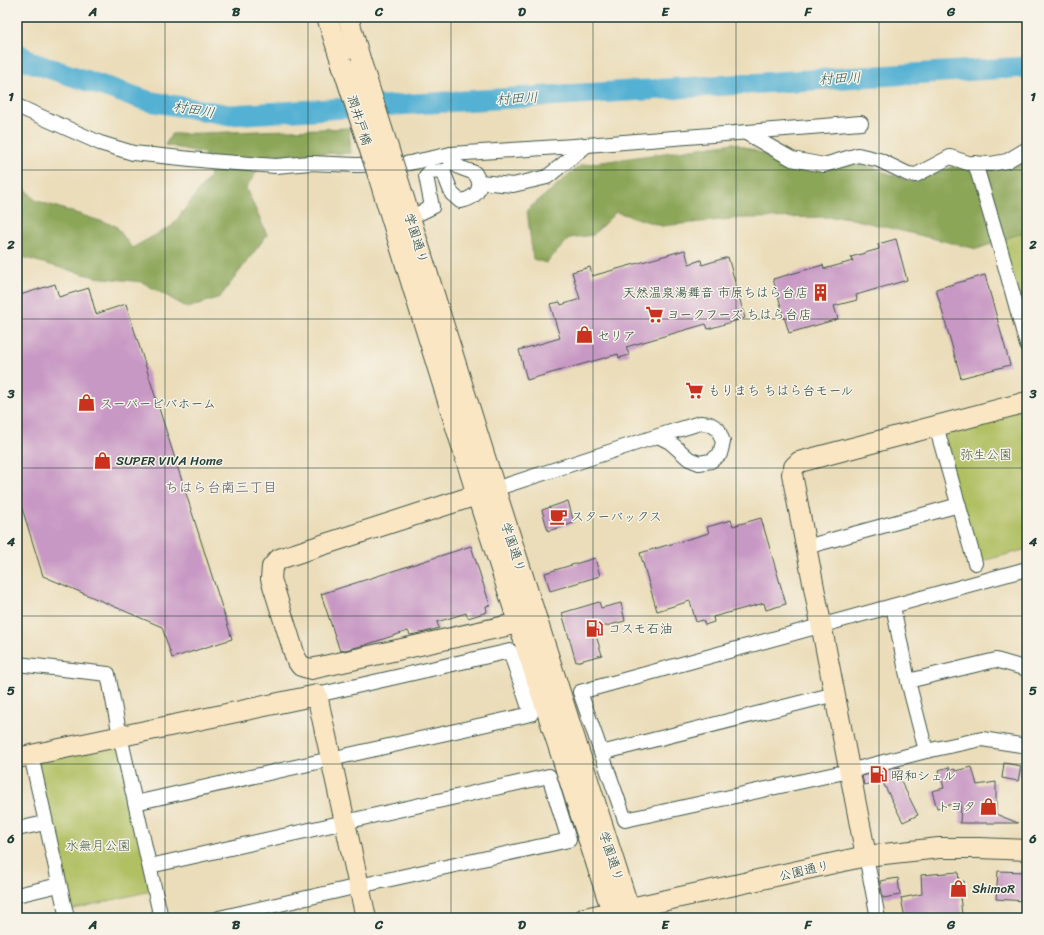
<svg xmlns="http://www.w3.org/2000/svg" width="1044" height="935" font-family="Sriracha,'Klee One',sans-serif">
  <rect width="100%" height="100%" fill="#f7f3e8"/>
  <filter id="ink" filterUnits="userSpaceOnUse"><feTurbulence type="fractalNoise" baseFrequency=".025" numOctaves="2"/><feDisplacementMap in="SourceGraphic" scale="8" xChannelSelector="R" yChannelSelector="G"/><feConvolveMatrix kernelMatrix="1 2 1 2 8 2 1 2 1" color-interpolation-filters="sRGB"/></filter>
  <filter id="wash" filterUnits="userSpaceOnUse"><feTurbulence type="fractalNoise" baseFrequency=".012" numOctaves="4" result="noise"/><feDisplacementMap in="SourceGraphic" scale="16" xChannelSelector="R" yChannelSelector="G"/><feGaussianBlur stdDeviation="0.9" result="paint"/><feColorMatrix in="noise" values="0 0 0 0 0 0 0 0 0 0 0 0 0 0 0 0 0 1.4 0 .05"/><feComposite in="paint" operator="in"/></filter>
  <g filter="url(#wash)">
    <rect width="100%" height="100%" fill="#ebddb9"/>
    <g fill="#b1c063" stroke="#687e4c">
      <path d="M1027,149V347L975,163Z"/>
      <path d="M1027,402V549L975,563L936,426Z"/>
      <path d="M120,736L155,890L65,911L31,755Z"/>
    </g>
    <g fill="#8ca659" stroke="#567246">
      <path d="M349,128L351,153L268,155L246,188L267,235L220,297L188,308L142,282L95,277L25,258L17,245V179L35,200L116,226L132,248L172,226L210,176L204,153L165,145L172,134Z"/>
      <path d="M734,143L809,171L859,163L912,182L952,167L1007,168L1027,164V231L977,249L844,217L741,218L662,226L616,212L593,235L570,238L546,263L533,259L527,210L581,165Z"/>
    </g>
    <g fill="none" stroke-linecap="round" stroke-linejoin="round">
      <path stroke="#55b1d3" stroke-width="21" d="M17,53L30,62L148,101L230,115L1027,67"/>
    </g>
    <g id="blocks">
      <g fill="#c898c4">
        <path d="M896,239L907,280L856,295L857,300L834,306L838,319L789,333L773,279L823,265L824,269L853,261L851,257L879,249L878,244Z"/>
        <path d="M685,250L689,264L701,260L702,265L728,257L745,318L708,329L706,324L626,347L629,355L619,358L618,354L527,380L519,350L560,338L550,304L560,302L561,305L580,299L572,272L590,267L592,276Z"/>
        <path d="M985,275L1010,365L961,378L936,289Z"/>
        <path d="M55,284L59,297L89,288L96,314L126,304L232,639L172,658L162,627L43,576L17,492V296Z"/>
        <path d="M568,501L574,523L548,531L542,510Z"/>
        <path d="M761,518L786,604L766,610L764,603L713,617L714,622L705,625L703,620L696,622L690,601L657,611L640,553L709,533L707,527L731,520L733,526Z"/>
        <path d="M471,546L490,605L486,606L487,612L468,618L466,613L437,622L439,628L425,632L410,635L408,631L362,646L340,651L321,594Z"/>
        <path d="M595,558L600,576L550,591L545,573Z"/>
        <path d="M599,602L601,608L621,603L625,621L594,629L602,655L576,662L562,613Z"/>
        <path d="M1004,763L1021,766L1018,781L1002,778Z"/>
        <path d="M900,767L902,776L899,777L918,815L903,822L882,781L864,785L862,776Z"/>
        <path d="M949,767L950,770L955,769V771L972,767L977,785L996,782V814L1018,823H960L961,802L937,808L932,791L944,788L939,770Z"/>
        <path d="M998,871L1025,872L1024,901L996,899Z"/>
        <path d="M958,872L959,882L964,881L965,895H960L962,915L925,918H905L901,898L922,894L921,875Z"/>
        <path d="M898,878L900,895L883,898L880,881Z"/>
      </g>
    </g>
  </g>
  <g filter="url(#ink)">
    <use href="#blocks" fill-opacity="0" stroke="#3e5548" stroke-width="1"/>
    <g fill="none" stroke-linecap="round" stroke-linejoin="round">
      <defs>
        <g id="street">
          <path d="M17,106L100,143L133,153L210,161L276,166L310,163L356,165L405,164L451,154L574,146L861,123"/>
          <path d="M746,133L792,159L824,165L858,155L879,160L908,174L916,175L950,157L968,163L991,164L1007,161L1027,149"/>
          <path d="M975,163L997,237L1027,345"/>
          <path d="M479,182L513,185L547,177L587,145"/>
          <path d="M410,218L432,207L426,176L430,172L443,171L452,194L460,201C469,200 481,194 479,182C479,180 476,176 475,173L461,168L451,162V154"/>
          <path d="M936,426L975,563"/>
          <path d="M495,489L658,436L700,423L710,424L718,429L723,442L720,454L711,461L699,463L689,459L670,442L658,436"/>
          <path d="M806,547L959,505"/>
          <path d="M1027,572L1023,570L580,692L625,820L849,771L926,751L982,739L1027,746"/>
          <path d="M893,606L908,681L926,751"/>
          <path d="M17,664L108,674L120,736L161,918"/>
          <path d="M908,681L996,660L1027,669"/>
          <path d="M601,753L835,694"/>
          <path d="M31,755L67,918"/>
          <path d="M135,803L531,714L510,651L317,695"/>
          <path d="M17,829L45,823"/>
          <path d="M866,856L878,918"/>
          <path d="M150,866L549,776L569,840L359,886L219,918"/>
          <path d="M17,895L59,885"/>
        </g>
        <g id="secondary">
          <path d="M327,17L341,61"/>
          <path d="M348,17L361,62"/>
          <path d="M397,176L484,454L632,918"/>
          <path d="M379,178L477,495L614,918"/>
          <path d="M489,491L279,559L272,567L271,579L296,659L301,666L311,669L519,623"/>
          <path d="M17,758L317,695L366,918"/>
          <path d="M866,856L792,474L794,467L799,462L1027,402"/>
          <path d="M585,918L866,856L939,848H979L1027,850"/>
        </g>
      </defs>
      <use href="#street" stroke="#3e5548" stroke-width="16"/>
      <use href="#secondary" stroke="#3e5548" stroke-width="22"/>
      <use href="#street" stroke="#fff" stroke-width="14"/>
      <use href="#secondary" stroke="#fbe6c4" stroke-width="20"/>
      <defs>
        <g id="secondary-bridge">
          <path d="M341,61L379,178"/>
          <path d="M361,62L397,176"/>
        </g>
      </defs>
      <use href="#secondary-bridge" stroke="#3e5548" stroke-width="22" stroke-linecap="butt"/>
      <use href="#secondary-bridge" stroke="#fbe6c4" stroke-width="20"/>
    </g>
  </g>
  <path fill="none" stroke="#1f3d34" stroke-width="1" stroke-opacity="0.55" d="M165,17V918M308,17V918M451,17V918M593,17V918M736,17V918M879,17V918M17,170H1027M17,319H1027M17,468H1027M17,616H1027M17,764H1027"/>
  <defs>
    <symbol id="building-bare" viewBox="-9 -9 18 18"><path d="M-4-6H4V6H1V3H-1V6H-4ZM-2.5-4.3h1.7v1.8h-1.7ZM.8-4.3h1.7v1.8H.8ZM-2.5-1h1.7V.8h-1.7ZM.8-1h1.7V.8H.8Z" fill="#c8321e" stroke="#f7f3e8" stroke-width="2.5" paint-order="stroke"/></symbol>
    <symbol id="supermarket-bare" viewBox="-9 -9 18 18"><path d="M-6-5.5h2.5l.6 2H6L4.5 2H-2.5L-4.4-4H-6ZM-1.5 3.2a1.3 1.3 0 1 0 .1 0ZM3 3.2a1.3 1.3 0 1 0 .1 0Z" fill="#c8321e" stroke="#f7f3e8" stroke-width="2.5" paint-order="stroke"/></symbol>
    <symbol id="shop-bare" viewBox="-9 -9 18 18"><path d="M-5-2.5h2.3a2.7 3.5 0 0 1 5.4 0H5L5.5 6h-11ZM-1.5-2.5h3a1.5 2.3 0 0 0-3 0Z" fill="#c8321e" stroke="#f7f3e8" stroke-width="2.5" paint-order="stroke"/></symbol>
    <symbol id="cafe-bare" viewBox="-9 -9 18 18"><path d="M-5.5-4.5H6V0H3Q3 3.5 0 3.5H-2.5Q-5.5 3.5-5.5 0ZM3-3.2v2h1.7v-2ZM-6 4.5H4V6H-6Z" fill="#c8321e" stroke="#f7f3e8" stroke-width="2.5" paint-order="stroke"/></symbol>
    <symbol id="fuel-bare" viewBox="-9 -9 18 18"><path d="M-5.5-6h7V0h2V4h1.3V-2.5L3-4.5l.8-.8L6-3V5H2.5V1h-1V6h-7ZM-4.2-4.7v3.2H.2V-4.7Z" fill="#c8321e" stroke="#f7f3e8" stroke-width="2.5" paint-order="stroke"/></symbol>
  </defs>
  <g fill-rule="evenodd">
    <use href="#building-bare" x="808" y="280" width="25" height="25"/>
    <use href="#supermarket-bare" x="642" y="302" width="25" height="25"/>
    <use href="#shop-bare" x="572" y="322" width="25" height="25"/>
    <use href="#supermarket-bare" x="682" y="378" width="25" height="25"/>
    <use href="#shop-bare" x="74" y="390" width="25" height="25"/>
    <use href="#shop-bare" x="90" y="448" width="25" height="25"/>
    <use href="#cafe-bare" x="546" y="504" width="25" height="25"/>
    <use href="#fuel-bare" x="582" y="616" width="25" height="25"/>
    <use href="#fuel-bare" x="866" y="762" width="25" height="25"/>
    <use href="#shop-bare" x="976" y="794" width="25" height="25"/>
    <use href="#shop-bare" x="946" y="876" width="25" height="25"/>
  </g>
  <g text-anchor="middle" stroke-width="3" stroke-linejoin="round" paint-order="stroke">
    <g font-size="13" fill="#1f3d34" stroke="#f7f3e8">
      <text transform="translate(360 120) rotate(72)" y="5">潤井戸橋</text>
      <text transform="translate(417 238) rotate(73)" y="5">学園通り</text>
      <text transform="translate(514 547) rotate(72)" y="5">学園通り</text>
      <text transform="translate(612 856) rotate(72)" y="5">学園通り</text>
      <text transform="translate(804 870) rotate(-13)" y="5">公園通り</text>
    </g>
    <g font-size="13" fill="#1f3d34" stroke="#f7f3e8" text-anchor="start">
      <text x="808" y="297" text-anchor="end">天然温泉湯舞音 市原ちはら台店</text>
      <text x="667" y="319">ヨークフーズ ちはら台店</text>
      <text x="597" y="340">セリア</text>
      <text x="708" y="395">もりまち ちはら台モール</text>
      <text x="100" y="408">スーパービバホーム</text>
      <text x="116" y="465">SUPER VIVA Home</text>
      <text x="571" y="521">スターバックス</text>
      <text x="608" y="633">コスモ石油</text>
      <text x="891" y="780">昭和シェル</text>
      <text x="976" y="811" text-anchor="end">トヨタ</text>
      <text x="972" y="893">ShimoR</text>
    </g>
    <g font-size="13" fill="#3c573d" stroke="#f7f3e8">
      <text x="986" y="459">弥生公園</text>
      <text x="98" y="850">水無月公園</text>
    </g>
    <g font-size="14" font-style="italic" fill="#2c5a5c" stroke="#f7f3e8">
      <text transform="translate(840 78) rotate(-3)" y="5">村田川</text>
      <text transform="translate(517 98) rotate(-3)" y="5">村田川</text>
      <text transform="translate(194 109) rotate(10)" y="5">村田川</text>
    </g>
    <g font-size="14" fill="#5a5d66" stroke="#f7f3e8">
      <text x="221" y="492">ちはら台南三丁目</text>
    </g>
  </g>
  <rect width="1044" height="935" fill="none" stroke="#f7f3e8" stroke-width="44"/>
  <rect x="22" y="22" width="1000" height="891" fill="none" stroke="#1f3d34" stroke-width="1.5"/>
  <g font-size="13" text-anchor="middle" font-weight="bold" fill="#1f3d34">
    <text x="93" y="16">A</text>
    <text x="236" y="16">B</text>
    <text x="379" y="16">C</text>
    <text x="522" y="16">D</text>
    <text x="665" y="16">E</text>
    <text x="808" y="16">F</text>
    <text x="951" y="16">G</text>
    <text x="11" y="101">1</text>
    <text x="1033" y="101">1</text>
    <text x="11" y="249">2</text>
    <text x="1033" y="249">2</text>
    <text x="11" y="398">3</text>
    <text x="1033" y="398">3</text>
    <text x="11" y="546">4</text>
    <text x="1033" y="546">4</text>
    <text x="11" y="695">5</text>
    <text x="1033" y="695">5</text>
    <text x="11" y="843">6</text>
    <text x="1033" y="843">6</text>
    <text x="93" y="929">A</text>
    <text x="236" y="929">B</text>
    <text x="379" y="929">C</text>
    <text x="522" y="929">D</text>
    <text x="665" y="929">E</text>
    <text x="808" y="929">F</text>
    <text x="951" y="929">G</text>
  </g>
</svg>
